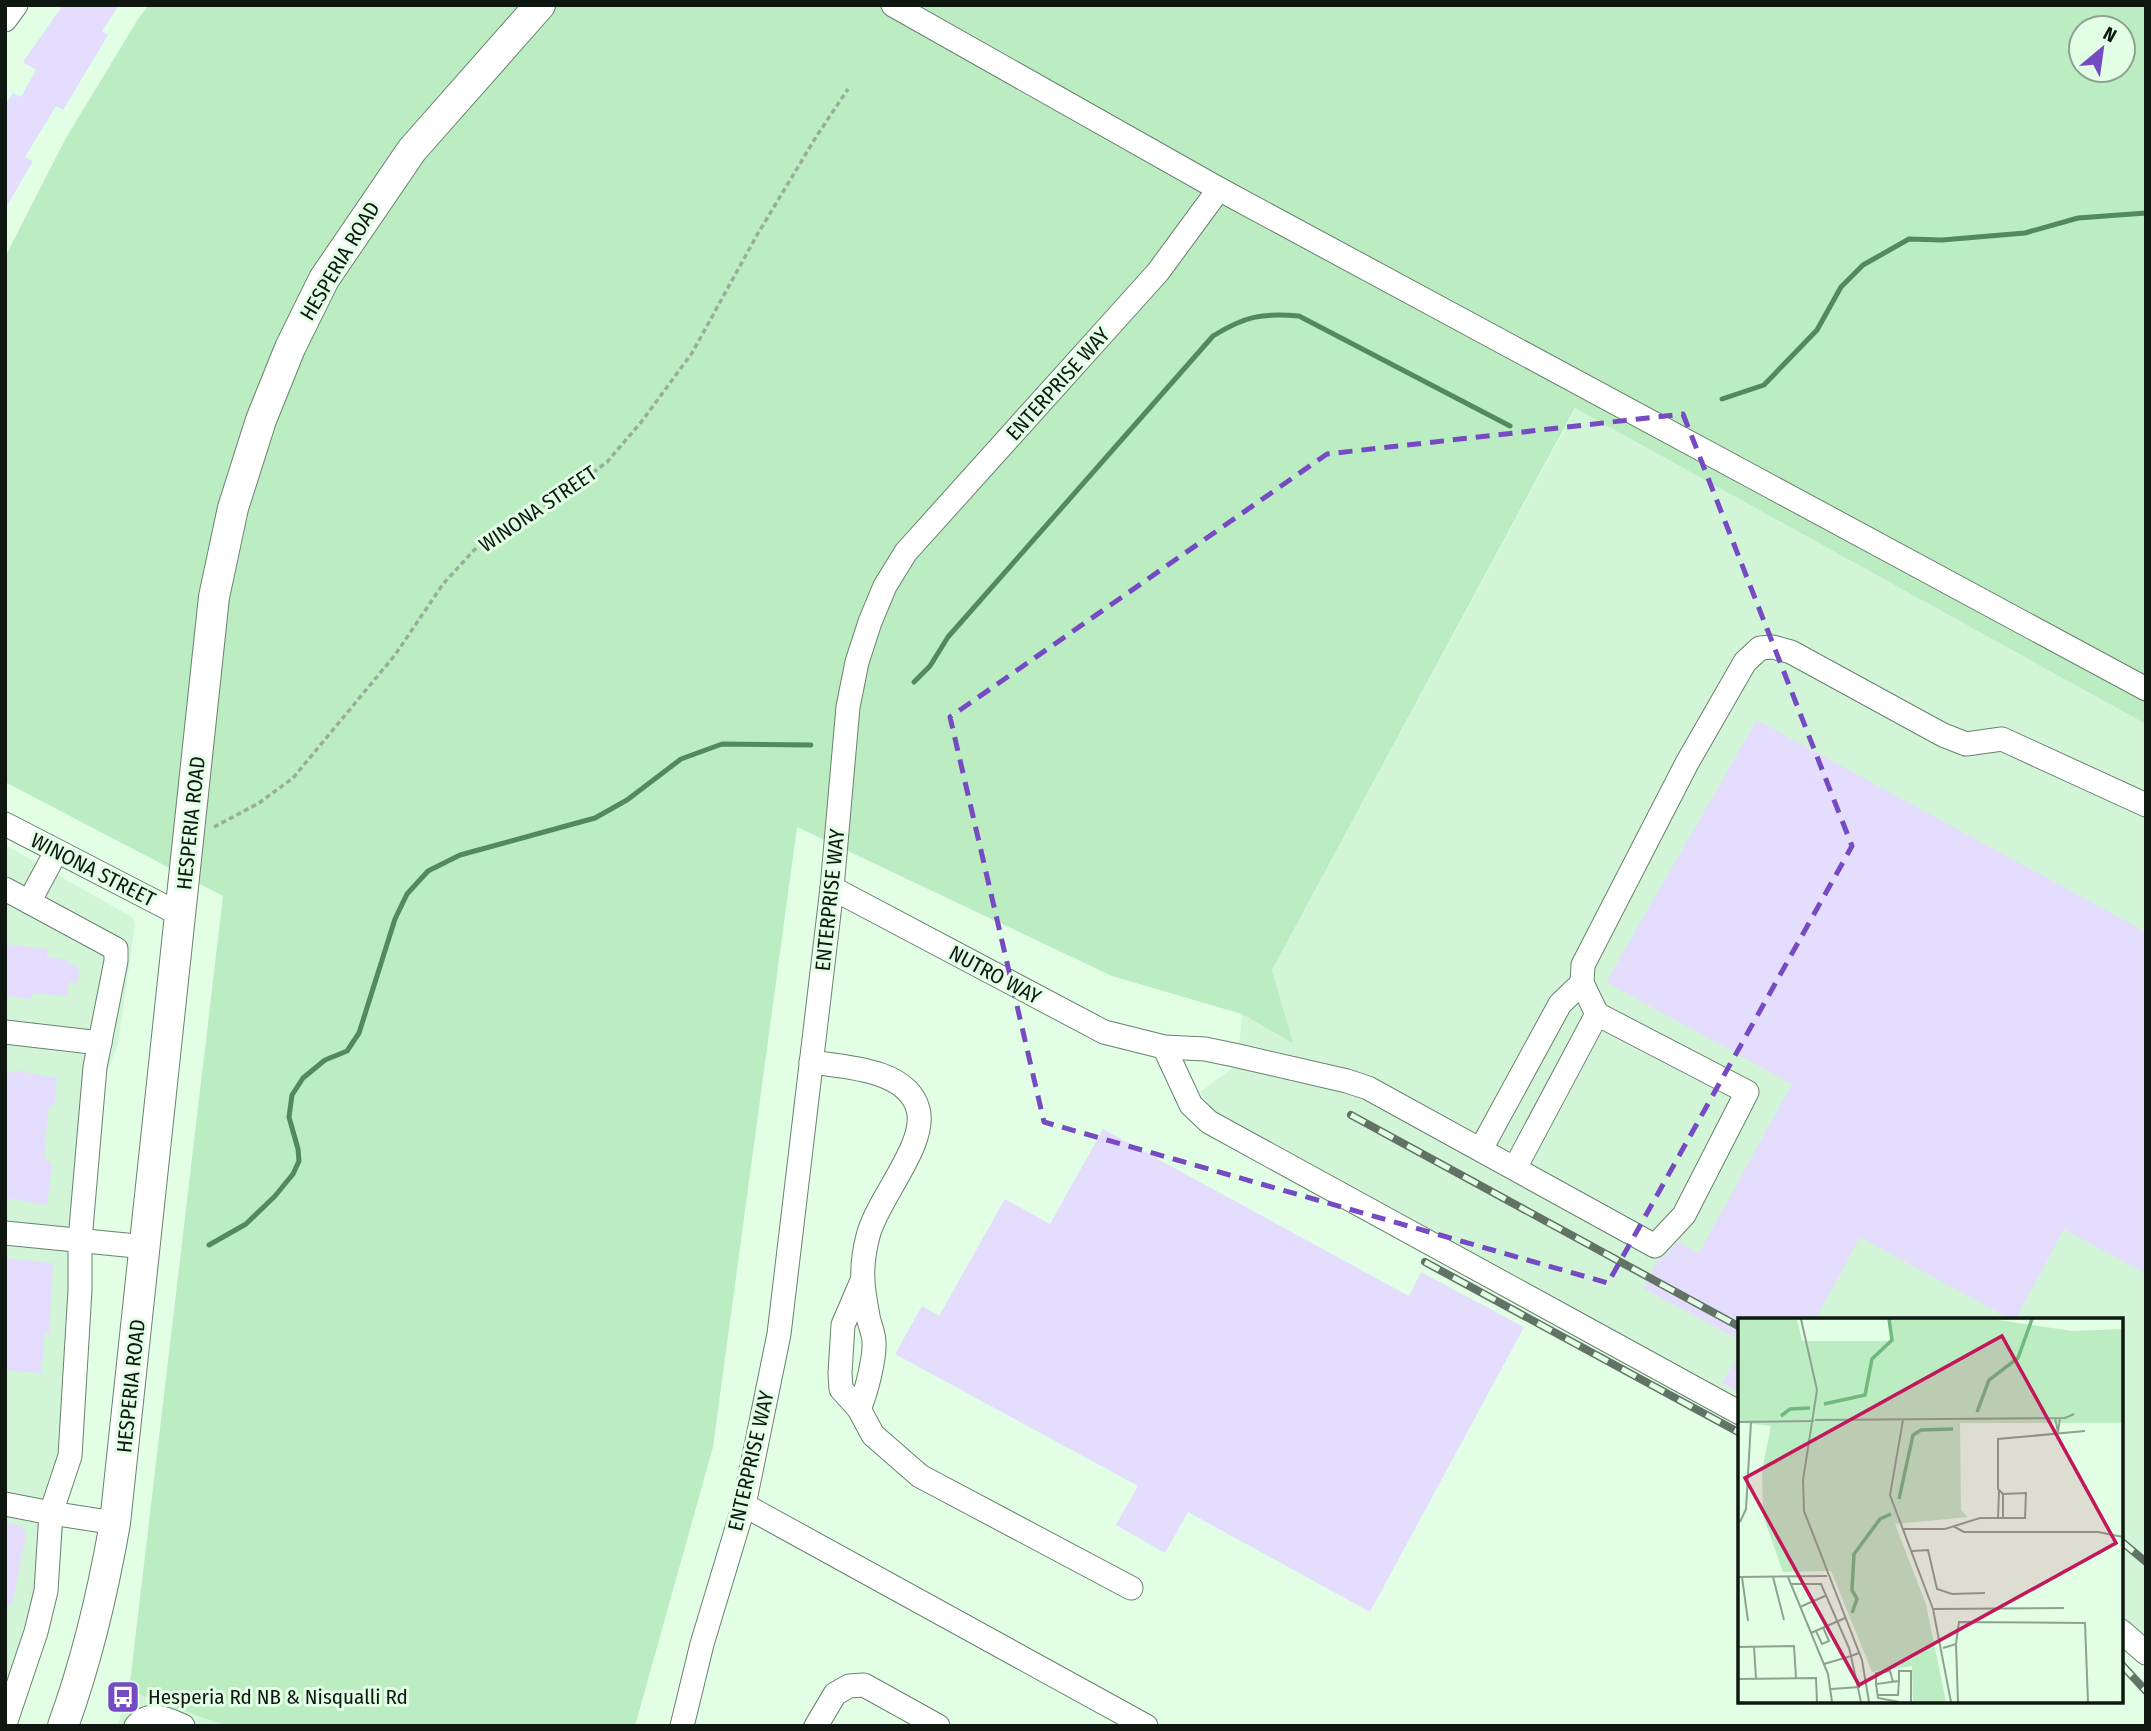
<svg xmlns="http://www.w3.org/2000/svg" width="2151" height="1731" font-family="'Fira Sans Condensed',sans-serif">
  <rect width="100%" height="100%" fill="#e2ffe6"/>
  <g fill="#d2f5d7">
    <path d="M1576,408L2146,717V1637L2121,1615V1320H1740V1400L1212,1113L1200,1092L1237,1065L1242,1014L1292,1042L1272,970Z"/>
    <path d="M5,845L132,917L135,924L118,1044L107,1073L57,1595L16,1726H5Z"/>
    <path d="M129,1691L226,1726H117Z"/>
  </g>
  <path fill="#bbecc2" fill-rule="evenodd" d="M149,5H2146V724L1575,408L1272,970L1293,1043L1242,1014L1112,976L797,827L713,1447L635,1726H226L129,1691L223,896L5,782V257L66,138L138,19ZM2081,28H2123V70H2081Z"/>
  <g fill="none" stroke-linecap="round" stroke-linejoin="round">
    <g stroke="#53895e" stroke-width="5">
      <path d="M1722,399L1764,385L1817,330L1841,287L1863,265L1909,239L1942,240L2025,233L2078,218L2146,213"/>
      <path d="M914,682L930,666L948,637L1213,336C1245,316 1262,313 1299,316L1510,426"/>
      <path d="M209,1245L246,1224L275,1196L293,1174L299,1161L298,1149L289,1117L292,1095L303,1078L325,1060L347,1051L359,1033L395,919L407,894L428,871L460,855L595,818L627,800L681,759L722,744L811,745"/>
    </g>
  </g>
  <g fill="#e4ddfd">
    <path d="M63,5H119L102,31L108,35L63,110L56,106L25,157L33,161L5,209V106L13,93L21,97L36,70L23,62Z"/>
    <path d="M1757,720L2146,932V1274L2064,1229L2015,1320H2012L1860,1237L1815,1320H1740V1340L1643,1288L1658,1259L1665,1256L1678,1242L1699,1253L1792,1084L1606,982Z"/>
    <path d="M5,944L47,949V957L67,960V962L79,968L78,983L69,982L67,996L32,993V999L5,996Z"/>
    <path d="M14,1070L57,1078L54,1107L49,1106L44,1156L52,1165L47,1205L5,1198V1072L14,1073Z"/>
    <path d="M1103,1129L1409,1296L1421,1272L1524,1327L1370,1612L1188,1512L1165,1553L1116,1525L1138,1486L895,1354L922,1306L939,1316L1005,1199L1050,1224Z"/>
    <path d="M5,1258L53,1263L49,1334L45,1333L41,1373L5,1370Z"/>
    <path d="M1740,1352V1393L1722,1383Z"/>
    <path d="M5,1521L21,1526L26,1535L12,1605L5,1604Z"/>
  </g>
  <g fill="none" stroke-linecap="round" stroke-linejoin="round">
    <defs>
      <g id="minor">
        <path d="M893,5L1219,189L2146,689"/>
        <path d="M5,20L16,5"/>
        <path d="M5,824L181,915"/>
        <path d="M832,888L1104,1032L1164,1047L1205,1049L1234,1055L1347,1081L1368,1088L1655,1246L1684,1215L1747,1092L1597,1014L1515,1168"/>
        <path d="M5,889L116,949V961L95,1067L80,1240V1290L70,1456L51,1513L5,1504"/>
        <path d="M29,902L56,852"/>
        <path d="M1597,1014L1582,983L1583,965L1687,763L1745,662L1760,648L1773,647L1791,652L1943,735L1966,744L2002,739L2146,805"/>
        <path d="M5,1032L100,1043"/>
        <path d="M1164,1047L1191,1105L1209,1122L1740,1413"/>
        <path d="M811,1062C845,1067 907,1069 918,1109C928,1144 877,1199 868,1236C860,1267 862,1285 868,1316C869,1324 874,1333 874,1342C875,1358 866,1394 859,1409"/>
        <path d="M1481,1149L1560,1004L1582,983"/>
        <path d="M5,1233L146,1247"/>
        <path d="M861,1283L843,1325L840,1373L841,1389L859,1409L873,1435L920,1476L1131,1588"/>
        <path d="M744,1505L1146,1726"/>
        <path d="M2121,1631L2146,1653"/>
        <path d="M5,1724L36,1632L46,1591L51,1513L115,1523"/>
        <path d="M136,1726C150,1710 167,1719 183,1726"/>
        <path d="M682,1726L702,1644L744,1505L779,1334L832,888L848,707L857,662L870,622L885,586L906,552L1158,272L1219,189"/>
        <path d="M816,1726L835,1694L849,1686L864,1685L938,1726"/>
      </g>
      <path id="major" d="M63,1726C87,1660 103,1592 115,1523L214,597L233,508L261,420L290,348L324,279L412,150L540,5"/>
    </defs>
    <use href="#minor" stroke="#68826c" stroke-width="25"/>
    <use href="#major" stroke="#68826c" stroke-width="32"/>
    <path stroke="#98ae9b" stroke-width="3.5" stroke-dasharray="5 3.5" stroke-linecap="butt" d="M214,827L259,803L293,778L395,655L443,584L477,547L521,518L568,492L607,462L642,421L692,353L757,235L816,137L848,89"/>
    <use href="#minor" stroke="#fff" stroke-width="23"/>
    <use href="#major" stroke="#fff" stroke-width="30"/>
    <defs>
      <g id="rail">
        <path d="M1351,1115L1740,1327"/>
        <path d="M1425,1262L1740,1433"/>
        <path d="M2121,1541L2146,1562"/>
        <path d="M2121,1664L2146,1691"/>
      </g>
    </defs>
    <use href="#rail" stroke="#627365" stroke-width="8"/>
    <use href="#rail" stroke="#e2ffe6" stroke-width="5" stroke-dasharray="16" stroke-linecap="butt"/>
  </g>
  <path fill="none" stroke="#754ac3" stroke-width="5" stroke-dasharray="14 9" stroke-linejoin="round" d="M1683,414L1852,846L1608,1283L1044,1122L950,717L1327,454Z"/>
  <defs>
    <symbol id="bus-square" viewBox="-11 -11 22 22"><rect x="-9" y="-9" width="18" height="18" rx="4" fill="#754ac3" stroke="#e2ffe6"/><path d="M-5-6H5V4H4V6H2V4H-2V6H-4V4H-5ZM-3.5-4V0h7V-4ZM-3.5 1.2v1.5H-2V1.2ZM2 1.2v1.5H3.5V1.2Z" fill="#fff"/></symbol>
  </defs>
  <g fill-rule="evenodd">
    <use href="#bus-square" x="104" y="1678" width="38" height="38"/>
  </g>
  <g text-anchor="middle" stroke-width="6" stroke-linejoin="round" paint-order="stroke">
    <g font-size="21" fill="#0e1810" stroke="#e2ffe6">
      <text transform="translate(340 261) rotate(-59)" y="7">HESPERIA ROAD</text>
      <text transform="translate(1058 384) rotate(-48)" y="7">ENTERPRISE WAY</text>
      <text transform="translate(538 509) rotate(-34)" y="7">WINONA STREET</text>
      <text transform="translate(191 823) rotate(-84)" y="7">HESPERIA ROAD</text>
      <text transform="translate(93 870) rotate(27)" y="7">WINONA STREET</text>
      <text transform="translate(830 900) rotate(-84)" y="7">ENTERPRISE WAY</text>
      <text transform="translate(995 975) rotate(28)" y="7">NUTRO WAY</text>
      <text transform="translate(131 1386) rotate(-84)" y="7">HESPERIA ROAD</text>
      <text transform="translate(751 1461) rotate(-77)" y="7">ENTERPRISE WAY</text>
    </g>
    <g font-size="21" fill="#0e1810" stroke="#e2ffe6" text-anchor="start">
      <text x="148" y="1704">Hesperia Rd NB &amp; Nisqualli Rd</text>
    </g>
  </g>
  <g transform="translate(1738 1318)">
    <rect width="385" height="385" fill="#e2ffe6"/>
    <path d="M0,1H59L64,23H152V1H254L334,13L385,11L384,105H222L223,192L230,199L157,206L188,286L208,384H175L174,348L134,354L93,253L45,254L25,198L24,153L33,108L0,104Z" fill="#bbecc2"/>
    <path fill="none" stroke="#71b97f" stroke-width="3.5" d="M86,86L127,77L134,41L154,22L151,1M239,94L251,62L280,40L294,1M43,98L52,91L72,90M161,181L175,117L183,112L215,111M114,295L119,281L114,272L116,236L142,201L153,196"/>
    <path fill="none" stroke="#8da390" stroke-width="2" d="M63,1L79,72L65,162L66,193L124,342L131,384M317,100L320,114L322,100M77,102L327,100L336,96M165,102L152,177L195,291L213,384M0,104L76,103M265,176L260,171V121L347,113M260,200L261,173M2,204L8,191L13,104M215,208L226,214H360L385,219M165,211H207L242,200H287L288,175L265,176V200M174,233L190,232L199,271L214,276L247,275M0,259L89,258M4,259L10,303M35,259L46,302M50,259L90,356L94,384M53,266H83L111,330L113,338L86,346M62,289L87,278M195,291L326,290M78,313L84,326L91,323L85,309M73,315L107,300M218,326L221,304L347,305L350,384M16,328L18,361M0,329L56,328L58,360M205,330L218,326L220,384M121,335L113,338L123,384M0,361L78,360L79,384M161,363V353H173V384M138,366V355L152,353L155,364M93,371L122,369M140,377H160L161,363L138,366L140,380L161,384"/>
    <path fill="#c2185b" fill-opacity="0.15" stroke="#c2185b" stroke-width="3.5" d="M264,18L378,225L121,367L7,160Z"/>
    <rect width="385" height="385" fill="none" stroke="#0e1810" stroke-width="3.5"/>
  </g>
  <rect width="2151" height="1731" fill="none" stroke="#0e1810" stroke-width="14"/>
  <g transform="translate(2102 49) rotate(29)"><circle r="33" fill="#e2ffe6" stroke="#8da390" stroke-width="2"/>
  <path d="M0-5L12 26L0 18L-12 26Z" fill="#754ac3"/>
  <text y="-10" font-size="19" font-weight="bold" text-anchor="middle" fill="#0e1810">N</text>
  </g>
</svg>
